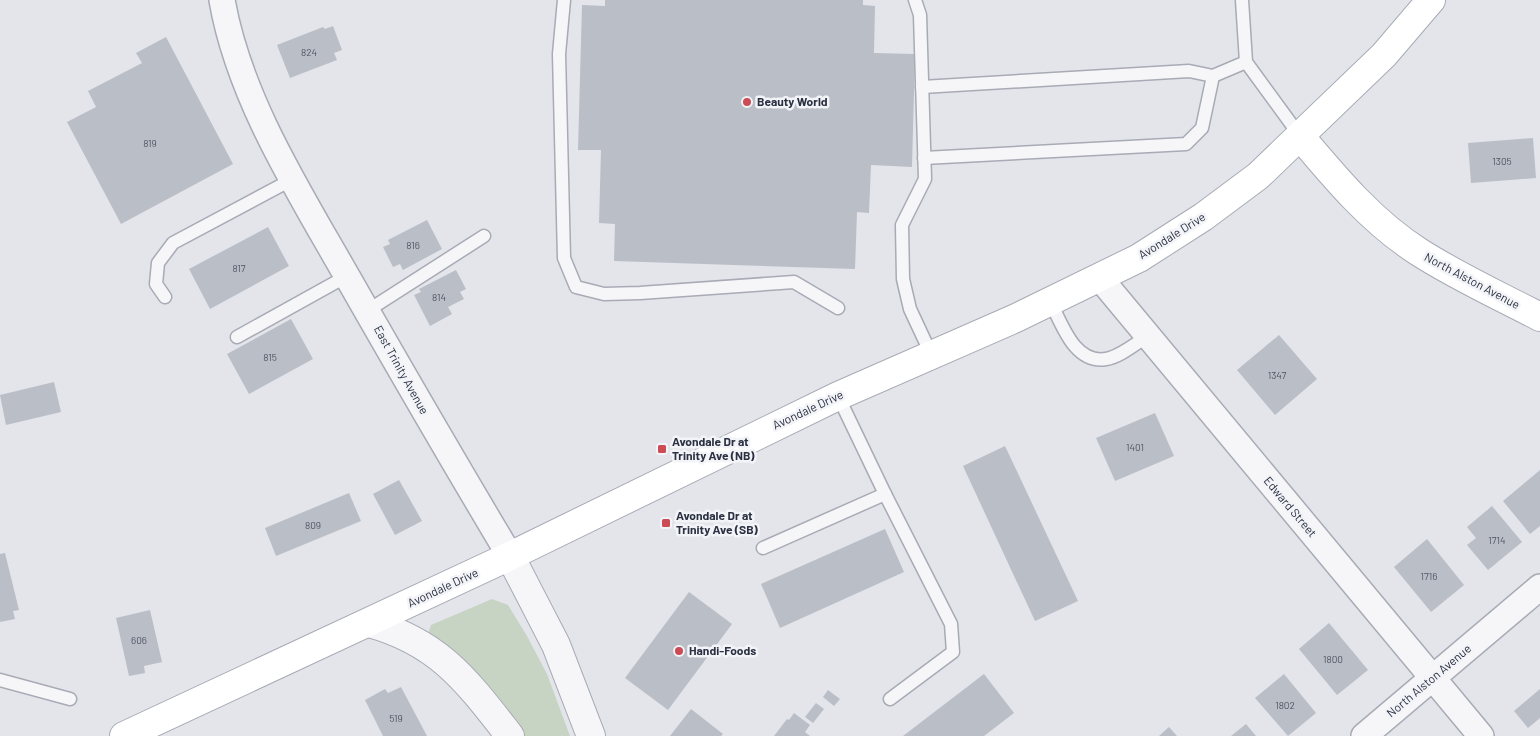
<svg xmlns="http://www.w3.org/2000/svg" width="1540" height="736" font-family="Barlow,sans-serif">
  <rect width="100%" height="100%" fill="#e3e5eb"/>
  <path fill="#c7d4c4" d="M492,599L508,605L527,636L547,674L570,736H520L428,634L431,625Z"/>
  <g fill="#babec7">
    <path d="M605,0H863V5L875,6L874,53L915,54L912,167L871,165L869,213L857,212L855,269L614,261L615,224L599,223L601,150H578L582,5L605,6Z"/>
    <path d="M333,26L342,50L334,53L337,60L290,78L277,45L323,27L325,29Z"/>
    <path d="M166,37L233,164L121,224L67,122L96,107L88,91L142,63L136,53Z"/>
    <path d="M1533,138L1536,178L1471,183L1468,143Z"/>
    <path d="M427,220L442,249L403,270L400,264L393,267L383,247L390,244L388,240Z"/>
    <path d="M268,227L289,266L210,309L189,269Z"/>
    <path d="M456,270L466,289L460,292L464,299L448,307L452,314L430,326L414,295L421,292L419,289Z"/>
    <path d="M291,319L313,359L249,394L227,354Z"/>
    <path d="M1279,335L1317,379L1275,415L1237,370Z"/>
    <path d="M54,382L61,412L6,425L0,395Z"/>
    <path d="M1155,413L1174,456L1115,481L1096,438Z"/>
    <path d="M1005,446L1078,601L1035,621L963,466Z"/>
    <path d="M1540,470V526L1530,534L1503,501Z"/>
    <path d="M399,480L422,521L395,535L373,494Z"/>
    <path d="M349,493L361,521L276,556L265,528Z"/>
    <path d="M1492,506L1522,542L1488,570L1467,545L1476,538L1467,527Z"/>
    <path d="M885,529L904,572L780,628L761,584Z"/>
    <path d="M1427,539L1464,585L1431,612L1394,567Z"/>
    <path d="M5,553L19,610L13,611L15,619L0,622V554Z"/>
    <path d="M689,592L732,624L668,710L625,678Z"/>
    <path d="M150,610L162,662L144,666L145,673L129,676L116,618Z"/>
    <path d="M1329,623L1368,670L1337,695L1299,649Z"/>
    <path d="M984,674L1014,713L984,736H903Z"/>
    <path d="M1284,674L1316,713L1288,736L1255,698Z"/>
    <path d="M401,687L427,736H383L365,700L385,689L388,693Z"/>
    <path d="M1540,689V718L1528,728L1514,711Z"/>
    <path d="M828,690L840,699L834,706L823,697Z"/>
    <path d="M816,703L824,709L813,723L805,717Z"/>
    <path d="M691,709L723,734L721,736H670Z"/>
    <path d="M794,713L810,725L805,732L810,736H774L787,719L789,720Z"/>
    <path d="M1246,724L1256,736H1231Z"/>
    <path d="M1169,727L1177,736H1159Z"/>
  </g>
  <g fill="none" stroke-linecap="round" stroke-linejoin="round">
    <defs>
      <g id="service">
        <path d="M564,0L559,54L564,258L576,287L604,294L640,293L794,282L838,308"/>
        <path d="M915,0L920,15L925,179L902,225L903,279L910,309L931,354"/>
        <path d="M1242,0L1246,62L1300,136"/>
        <path d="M922,87L1189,71L1213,76"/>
        <path d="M924,158L1186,144L1202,128L1213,76L1246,62"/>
        <path d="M165,297L156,284L158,263L173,243L293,179"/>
        <path d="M1050,301C1062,324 1074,364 1106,359C1120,357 1136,343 1148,336"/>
        <path d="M367,311L484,236"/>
        <path d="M237,337L347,276"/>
        <path d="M838,396L885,494L951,624L953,652L890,699"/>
        <path d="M763,548L885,494"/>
        <path d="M0,680L70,699"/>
      </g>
      <g id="minor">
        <path d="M222,0C239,98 299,192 348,278C401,371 455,464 510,556"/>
        <path d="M1099,277L1481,736"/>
        <path d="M1364,736L1540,587"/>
      </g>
      <g id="tertiary">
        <path d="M510,556L556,645L591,736"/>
        <path d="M369,623C439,642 467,681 510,736"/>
      </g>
      <g id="secondary">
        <path d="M1300,136C1336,179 1372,222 1419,252C1458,277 1500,296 1540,317"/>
        <path d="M124,736L510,556L838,396L1016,318L1139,258L1203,217L1258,176L1384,55L1431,0"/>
      </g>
    </defs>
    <use href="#service" stroke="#a8abb5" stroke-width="15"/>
    <use href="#minor" stroke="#a8abb5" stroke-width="28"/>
    <use href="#tertiary" stroke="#a8abb5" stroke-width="30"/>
    <use href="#secondary" stroke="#a8abb5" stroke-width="30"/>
    <use href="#service" stroke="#f6f6f9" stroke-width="12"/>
    <use href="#minor" stroke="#f6f6f9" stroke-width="25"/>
    <use href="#tertiary" stroke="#f6f6f9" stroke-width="28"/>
    <use href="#secondary" stroke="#fff" stroke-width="28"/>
  </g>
  <g fill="#cb4c54" stroke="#f3f4f8" stroke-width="2">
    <circle cx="747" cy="102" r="5"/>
    <rect x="657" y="444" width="10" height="10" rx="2.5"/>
    <rect x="661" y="518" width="10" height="10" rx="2.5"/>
    <circle cx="679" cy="651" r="5"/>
  </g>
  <g text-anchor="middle" stroke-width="5" stroke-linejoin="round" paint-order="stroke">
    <g font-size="10" fill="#4f5463">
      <text x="309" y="56">824</text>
      <text x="150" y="147">819</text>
      <text x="1502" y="165">1305</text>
      <text x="413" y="249">816</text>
      <text x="239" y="272">817</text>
      <text x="439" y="301">814</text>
      <text x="270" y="361">815</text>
      <text x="1277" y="379">1347</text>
      <text x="1135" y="451">1401</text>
      <text x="313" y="529">809</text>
      <text x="1497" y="544">1714</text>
      <text x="1429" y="580">1716</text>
      <text x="139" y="644">606</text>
      <text x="1333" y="663">1800</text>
      <text x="1285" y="709">1802</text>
      <text x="396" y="722">519</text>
    </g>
    <g font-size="12" font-weight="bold" fill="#2b3142" stroke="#f3f4f8" text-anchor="start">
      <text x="757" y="106">Beauty World</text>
      <text x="672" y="446">Avondale Dr at<tspan x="672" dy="14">Trinity Ave (NB)</tspan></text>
      <text x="676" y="520">Avondale Dr at<tspan x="676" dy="14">Trinity Ave (SB)</tspan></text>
      <text x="689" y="655">Handi-Foods</text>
    </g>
    <g font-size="12" fill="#2b3142" stroke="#f3f4f8">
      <text transform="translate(1172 236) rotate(-32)" y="4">Avondale Drive</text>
      <text transform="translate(1472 281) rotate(28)" y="4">North Alston Avenue</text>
      <text transform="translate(401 370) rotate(61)" y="4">East Trinity Avenue</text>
      <text transform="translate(808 410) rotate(-25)" y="4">Avondale Drive</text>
      <text transform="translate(1290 507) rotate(50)" y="4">Edward Street</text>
      <text transform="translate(443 588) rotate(-25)" y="4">Avondale Drive</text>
      <text transform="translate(1429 681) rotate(-40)" y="4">North Alston Avenue</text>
    </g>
  </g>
</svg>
